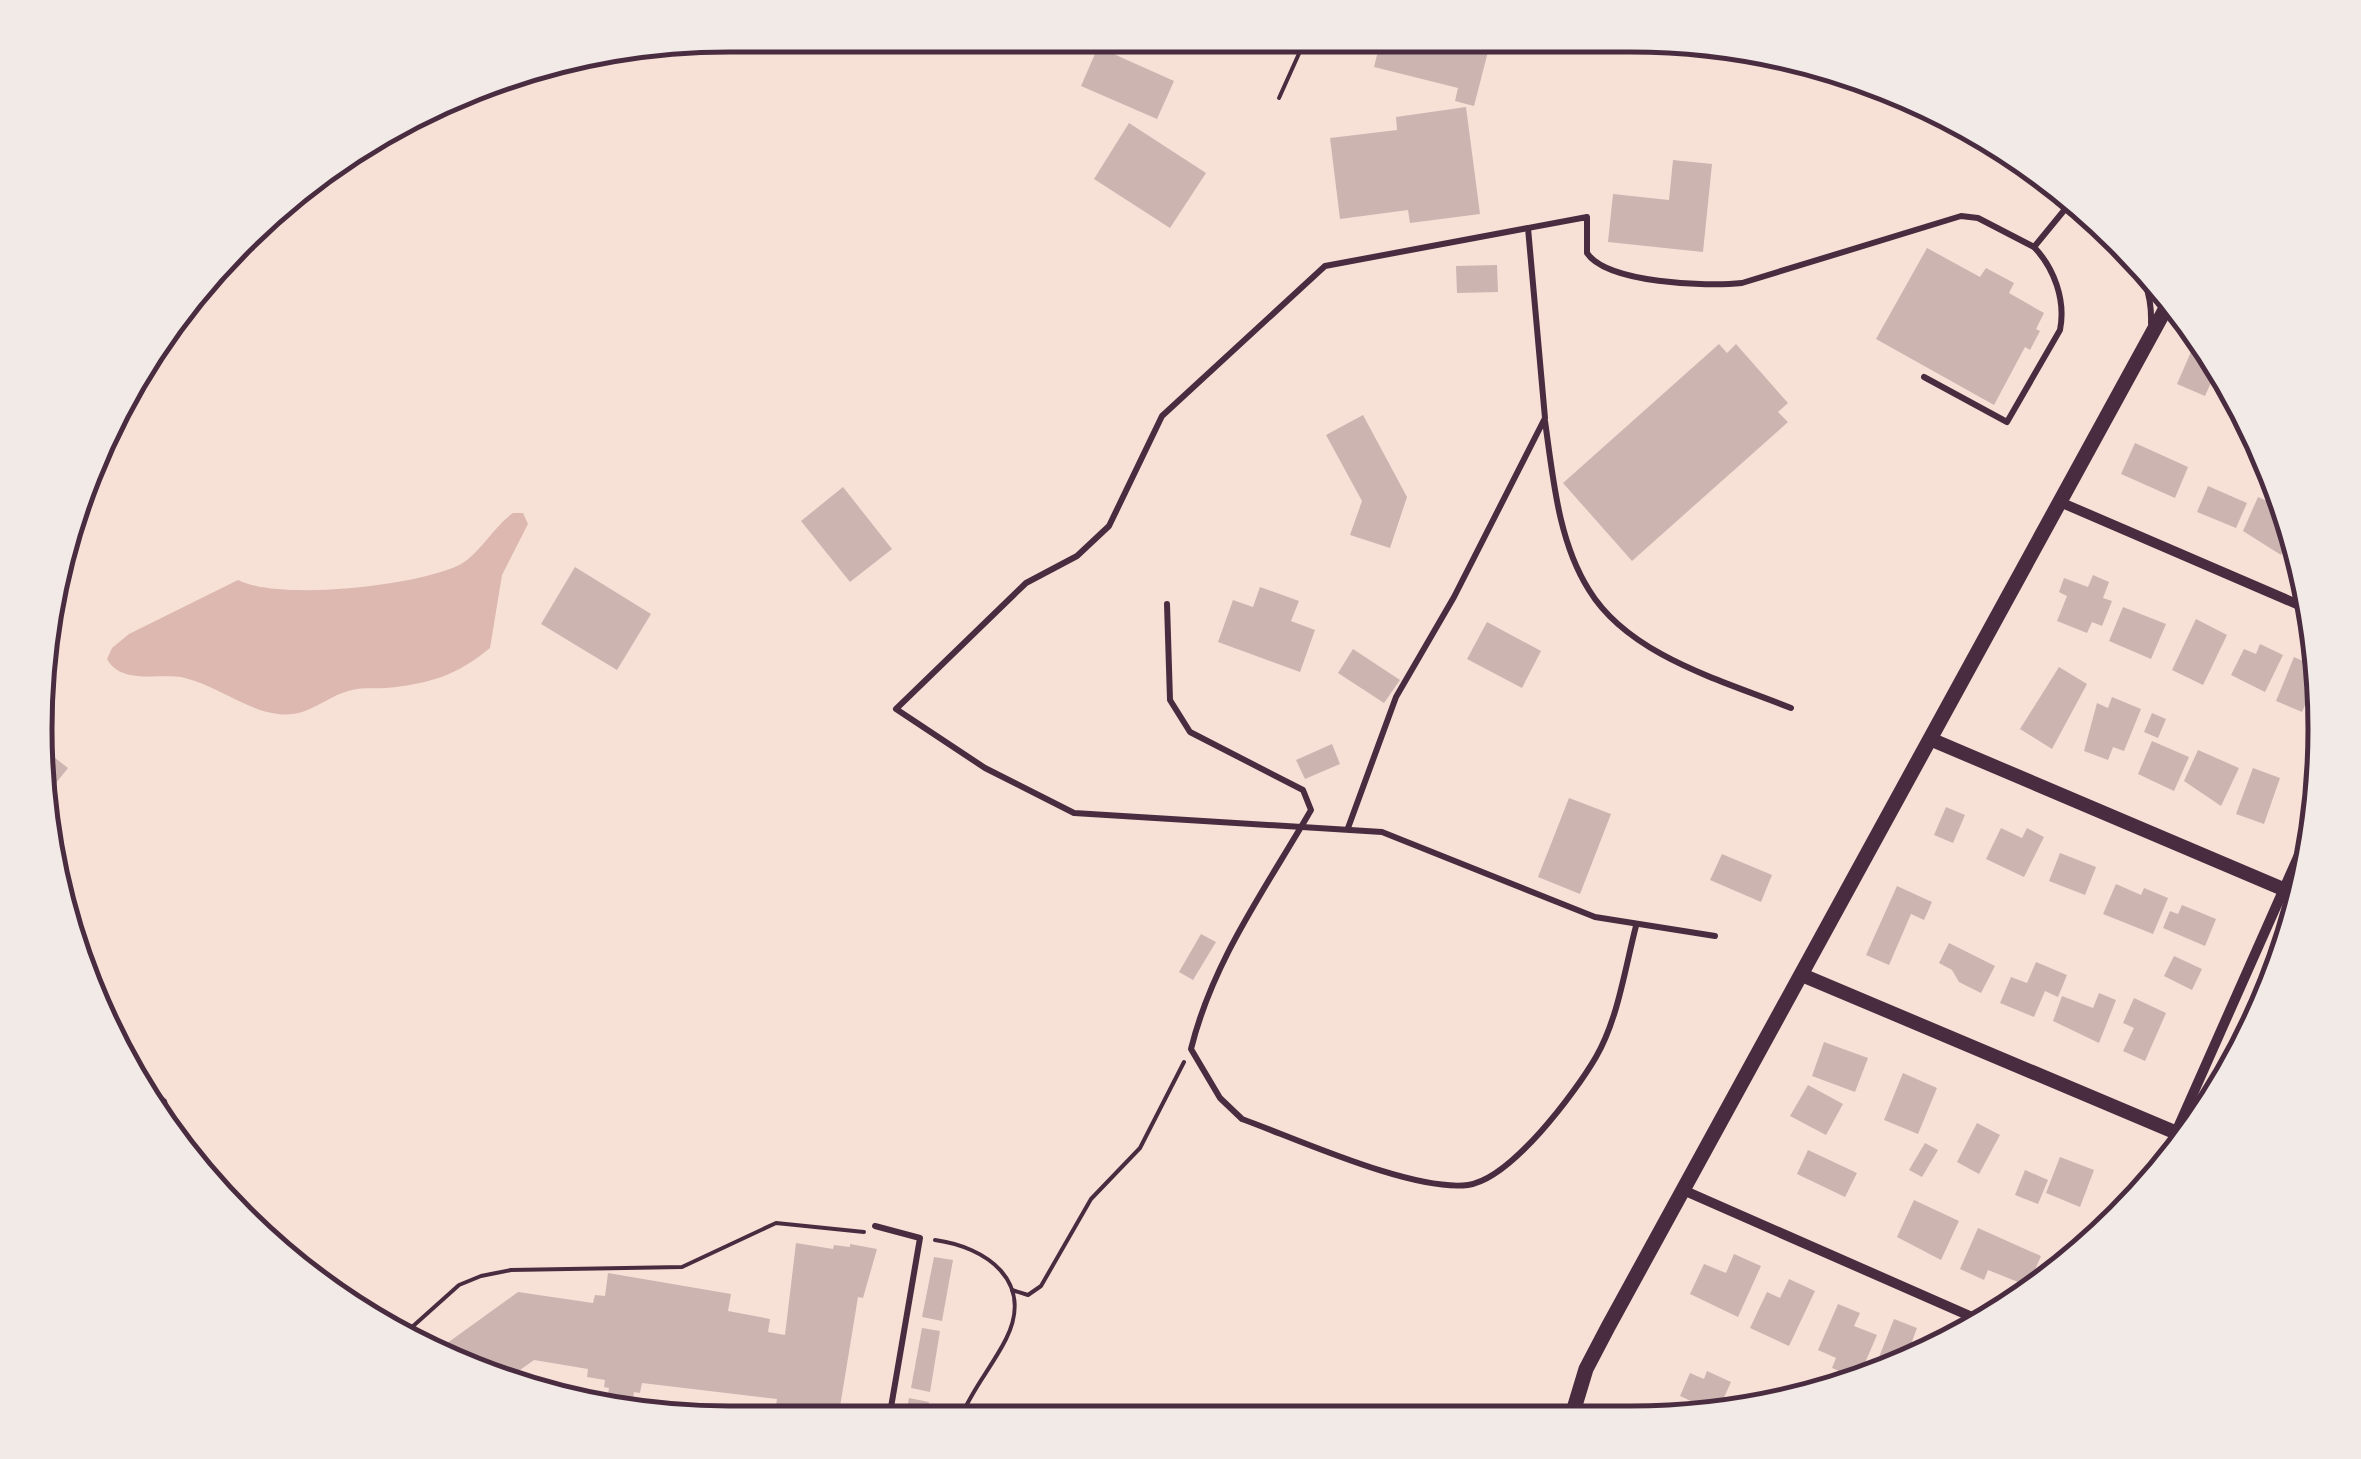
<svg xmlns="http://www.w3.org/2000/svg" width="2361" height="1459" font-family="Lora,serif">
  <rect width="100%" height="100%" fill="#f7e1d7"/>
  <path fill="#dcb8b0" d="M513,513H523L528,524L502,575L490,648C458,675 429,684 386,688C374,689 360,687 348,691C322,699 307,718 278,714C246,710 217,686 185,678C161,672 122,686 107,659L112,648L129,634L238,580C279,601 414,586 457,566C478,557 493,527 513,513Z"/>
  <g fill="#ccb4b1">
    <path d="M1381,39L1491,40L1474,106L1455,101L1458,88L1374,67Z"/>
    <path d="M1098,47L1174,81L1157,119L1081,86Z"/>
    <path d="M1466,107L1480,214L1410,223L1408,210L1340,219L1330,138L1397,130L1396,117Z"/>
    <path d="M1129,123L1206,173L1170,228L1094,179Z"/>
    <path d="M1673,160L1712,164L1703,252L1608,242L1613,194L1669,200Z"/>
    <path d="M1927,248L1980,277L1986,268L2014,283L2009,293L2044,313L2036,329L2040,331L2030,350L2025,347L1994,405L1876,339Z"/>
    <path d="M1497,265L1498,292L1457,293L1456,266Z"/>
    <path d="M2197,338L2227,374L2223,373L2220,379L2214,376L2205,396L2177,384Z"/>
    <path d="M1719,344L1727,353L1736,344L1788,403L1778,412L1788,422L1632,561L1563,483Z"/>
    <path d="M1363,415L1407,497L1390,548L1350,535L1362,501L1326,435Z"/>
    <path d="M2135,443L2188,467L2175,498L2121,474Z"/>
    <path d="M2208,486L2247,503L2236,528L2197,512Z"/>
    <path d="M843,487L892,549L850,582L801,521Z"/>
    <path d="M2258,497L2290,511L2294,526L2281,555L2243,531Z"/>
    <path d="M575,567L651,614L617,670L541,624Z"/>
    <path d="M2093,575L2109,582L2103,598L2112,601L2102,626L2092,622L2087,633L2057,621L2067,596L2059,592L2064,578L2088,587Z"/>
    <path d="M1260,587L1299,601L1291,621L1315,630L1300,672L1218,642L1233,600L1253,607Z"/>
    <path d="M2123,607L2166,624L2151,659L2109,641Z"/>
    <path d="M2196,619L2227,635L2203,685L2172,670Z"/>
    <path d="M1487,622L1541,651L1522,688L1467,659Z"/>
    <path d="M2260,644L2283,655L2265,692L2231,675L2244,649L2256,654Z"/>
    <path d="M1353,649L1400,680L1384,703L1338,673Z"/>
    <path d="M2294,657L2321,669L2302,712L2276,701Z"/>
    <path d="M2059,667L2087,684L2052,749L2020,729Z"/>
    <path d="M2112,697L2141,709L2124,751L2113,747L2108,760L2084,751L2097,703L2108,708Z"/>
    <path d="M2152,713L2166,719L2158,738L2144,732Z"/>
    <path d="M2152,741L2189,757L2174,791L2138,774Z"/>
    <path d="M37,744L68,768L48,793L43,789Z"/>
    <path d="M1332,744L1340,764L1305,779L1296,760Z"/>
    <path d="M2198,750L2239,768L2221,806L2184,781Z"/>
    <path d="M2253,768L2280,778L2264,824L2236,814Z"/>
    <path d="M1569,798L1611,814L1580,894L1538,877Z"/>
    <path d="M1946,807L1965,815L1953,843L1934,835Z"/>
    <path d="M2001,828L2022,838L2027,828L2044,837L2024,877L1986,859Z"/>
    <path d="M2060,853L2096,867L2085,895L2049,881Z"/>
    <path d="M1722,854L1772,875L1761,902L1710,880Z"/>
    <path d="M2116,884L2141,895L2144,888L2168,898L2153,934L2103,914Z"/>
    <path d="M1897,886L1932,902L1924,920L1911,914L1889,965L1866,955Z"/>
    <path d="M2182,905L2216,919L2205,946L2163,928L2170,911L2178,914Z"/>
    <path d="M1201,934L1216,942L1193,980L1179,972Z"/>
    <path d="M1949,943L1995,966L1981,993L1959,982L1952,970L1939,963Z"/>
    <path d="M2174,956L2202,969L2192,990L2164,976Z"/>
    <path d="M2036,962L2067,975L2058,997L2045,991L2034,1017L2000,1003L2011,977L2027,983Z"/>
    <path d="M2099,993L2116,1000L2099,1043L2053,1021L2062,996L2093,1008Z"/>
    <path d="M2134,998L2166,1013L2145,1061L2123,1051L2134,1028L2123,1023Z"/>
    <path d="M1824,1042L1868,1058L1855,1092L1812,1076Z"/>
    <path d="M1903,1073L1937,1088L1918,1134L1884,1120Z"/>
    <path d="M1808,1085L1843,1104L1826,1135L1790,1116Z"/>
    <path d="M1977,1123L2000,1135L1979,1174L1957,1162Z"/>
    <path d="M1925,1143L1938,1150L1922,1177L1909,1170Z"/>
    <path d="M1808,1150L1857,1173L1845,1197L1797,1174Z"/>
    <path d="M2060,1157L2094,1170L2080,1207L2046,1193Z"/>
    <path d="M2025,1170L2048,1180L2038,1204L2015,1195Z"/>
    <path d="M1914,1200L1959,1221L1941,1260L1897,1237Z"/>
    <path d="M1978,1228L2041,1256L2028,1286L1988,1270L1984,1280L1960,1269Z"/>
    <path d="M796,1243L833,1249L834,1245L850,1247V1244L877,1249L863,1298L858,1297L838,1419H774L777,1399L642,1383L640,1393L634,1392L630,1416L606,1409L609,1388L604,1387L605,1380L587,1377L588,1369L534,1360L503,1382L463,1371L428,1350L435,1345L439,1349L518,1292L593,1303L595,1295L605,1296L608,1273L731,1294L728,1311L770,1319L768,1332L785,1335Z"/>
    <path d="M1734,1254L1761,1266L1738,1317L1690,1294L1704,1264L1726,1273Z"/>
    <path d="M934,1257L953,1260L942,1321L922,1317Z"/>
    <path d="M1789,1279L1815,1291L1789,1346L1750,1328L1767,1292L1780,1298Z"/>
    <path d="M1838,1304L1860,1313L1854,1326L1877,1335L1858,1379L1832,1368L1836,1358L1818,1350Z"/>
    <path d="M1894,1319L1917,1328L1910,1347L1928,1354L1870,1380Z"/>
    <path d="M922,1328L940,1331L930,1392L911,1388Z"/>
    <path d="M1707,1371L1731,1382L1717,1413L1680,1396L1690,1373L1704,1379Z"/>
    <path d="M909,1398L929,1402L926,1419H905Z"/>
  </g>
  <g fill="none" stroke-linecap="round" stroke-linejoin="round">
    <g stroke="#4a2c40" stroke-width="4">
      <path d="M1279,98L1306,38"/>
      <path d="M132,1072L165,1101L173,1138"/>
      <path d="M935,1240C986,1247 1035,1281 1006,1339C992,1367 972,1389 960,1419"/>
      <path d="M1012,1290L1028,1295L1041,1286L1091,1199L1140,1148L1184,1062"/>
      <path d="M402,1336L459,1285L481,1276L511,1270L682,1267L776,1223L864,1232"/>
    </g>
    <g stroke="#4a2c40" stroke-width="6">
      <path d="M1924,377L2007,422L2060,330C2066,300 2054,268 2034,247"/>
      <path d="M1545,421C1553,477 1558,541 1589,590C1629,656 1724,681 1791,708"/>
      <path d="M1167,604L1170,700L1190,732L1303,790L1311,810C1266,888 1213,960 1191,1049L1220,1098L1242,1119C1297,1139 1413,1192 1468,1185C1511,1179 1575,1093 1596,1057C1618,1019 1625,968 1636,926"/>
      <path d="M1348,828L1396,697L1454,597L1545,418L1528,228"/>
      <path d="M1715,936L1595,917L1382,832L1074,813L985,768L896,709L1026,583L1077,556L1109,526L1162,416L1325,266L1587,217V253C1607,283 1706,287 1742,283L1961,216L1978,218L2034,247L2066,208C2113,235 2153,262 2151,323"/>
      <path d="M875,1226L920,1238L889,1419"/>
    </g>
    <g stroke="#4a2c40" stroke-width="10">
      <path d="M2060,502L2313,611"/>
      <path d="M2176,1132L2318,812"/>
      <path d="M1683,1190L1988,1324"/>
    </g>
    <g stroke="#4a2c40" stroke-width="14">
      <path d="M1930,739L2304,898"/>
      <path d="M1802,975L2191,1139"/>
    </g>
    <path stroke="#4a2c40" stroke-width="15" d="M1570,1422L1586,1369L1608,1327L2172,297"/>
  </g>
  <path d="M0 0H2361V1459H0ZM729 52H1631A677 677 0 0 1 2308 729V729A677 677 0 0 1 1631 1406H729A677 677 0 0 1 52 729V729A677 677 0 0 1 729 52Z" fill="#f1eae7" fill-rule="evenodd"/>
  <path fill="none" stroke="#4a2c40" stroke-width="5" d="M729 52H1631A677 677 0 0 1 2308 729V729A677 677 0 0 1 1631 1406H729A677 677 0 0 1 52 729V729A677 677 0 0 1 729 52Z"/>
</svg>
